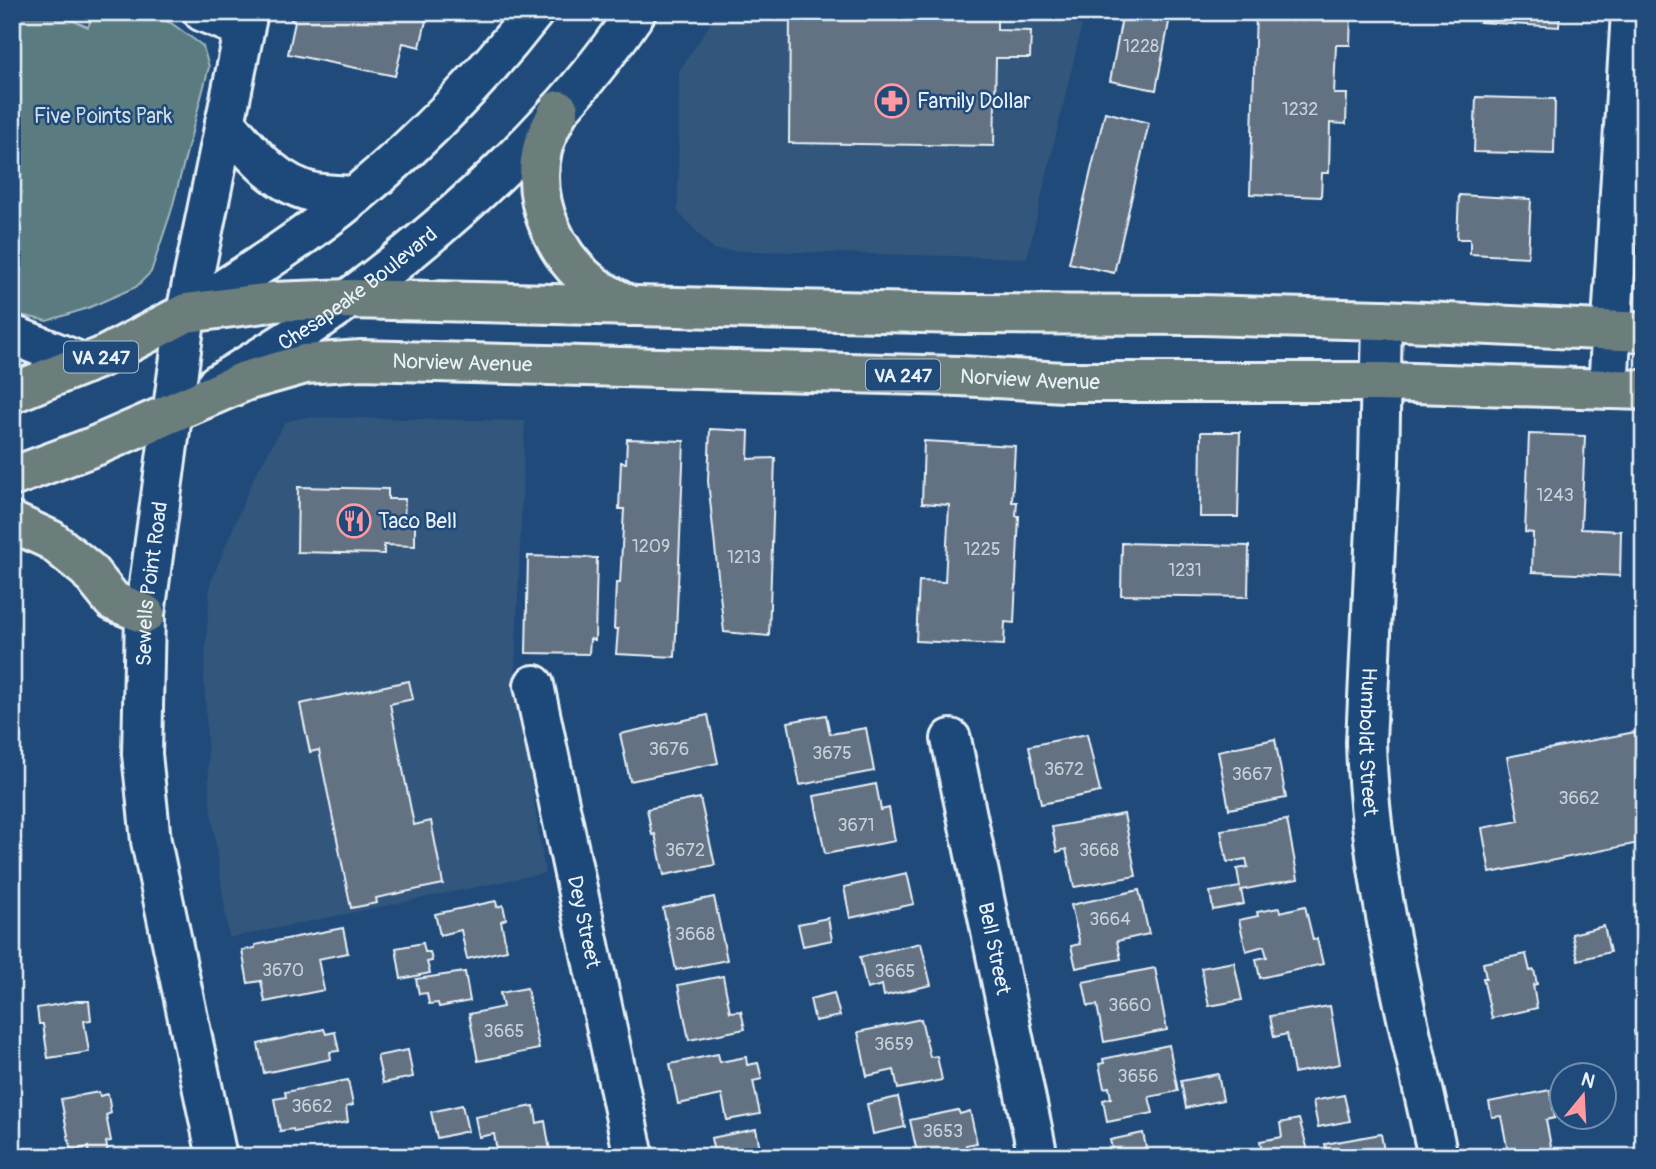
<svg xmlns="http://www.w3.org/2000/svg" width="1656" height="1169" font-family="Pangolin,sans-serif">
  <rect width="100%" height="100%" fill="#1f4a7a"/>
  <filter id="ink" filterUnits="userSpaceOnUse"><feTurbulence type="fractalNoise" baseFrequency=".0143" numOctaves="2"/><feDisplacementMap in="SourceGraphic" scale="14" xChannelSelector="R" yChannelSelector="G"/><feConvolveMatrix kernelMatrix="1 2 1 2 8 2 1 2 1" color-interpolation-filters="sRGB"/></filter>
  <g filter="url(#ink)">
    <g fill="#33567c">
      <path d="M718,12H1085L1027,258L714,250L678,212L679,71Z"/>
      <path d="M306,417L525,421L515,673L545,873L229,938L210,804L204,676L210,584L254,477L285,422Z"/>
    </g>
    <path fill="#5a7c81" stroke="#a1b6bc" stroke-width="2" d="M12,12H53L88,27L94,12H141L171,23L203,46L209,67L171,212L151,272L136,287L88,308L47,321L12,313Z"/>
    <g fill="#637282" stroke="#e8f1f8" stroke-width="2">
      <path d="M293,12H428L420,47L403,43L395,76L288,54L295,22L291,20Z"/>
      <path d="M790,12H997V30L1031,31L1030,58H996L994,146L789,143Z"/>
      <path d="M1123,12H1171L1156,90L1110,81Z"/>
      <path d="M1256,12H1336L1351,14L1350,45H1336L1334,94H1347L1346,124L1330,123L1329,173H1322L1321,197L1250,194Z"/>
      <path d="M1481,12H1560L1559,27L1480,22Z"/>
      <path d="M1476,97L1555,99L1554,154L1474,152Z"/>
      <path d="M1105,112L1149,123L1114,273L1069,263Z"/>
      <path d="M1459,195L1531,199L1528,257L1470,254V239H1457Z"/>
      <path d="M710,429L749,431L748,459L775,458L769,636L724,632L708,481Z"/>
      <path d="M1201,432H1240L1238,517H1200Z"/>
      <path d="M1529,434L1585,436L1581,529L1621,531L1620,576L1532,572L1533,533L1525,532Z"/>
      <path d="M627,439L684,441L675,657L616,654L618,629H614L616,583H620L624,509H619L621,462L626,463Z"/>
      <path d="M924,441L1015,446L1012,502H1017L1016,516H1019L1014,623L1005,622L1004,645L916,641L919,581L945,582L949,505L922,503Z"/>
      <path d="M298,487L388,489V499H405L404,520L415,521V546L384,545V554L297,552Z"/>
      <path d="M1122,543L1249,546L1248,597L1121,595Z"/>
      <path d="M528,556L597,558L595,640L590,639L589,654L526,653Z"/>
      <path d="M409,681L413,699L390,704L414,825L431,821L443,884L376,898L377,903L351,908L319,750L310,752L300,704Z"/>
      <path d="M708,715L718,763L630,781L620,734Z"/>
      <path d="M826,715L830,734L866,728L874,771L800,785L788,722Z"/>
      <path d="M1635,732L1644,776V842L1490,873L1482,828L1519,821L1507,757Z"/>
      <path d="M1087,734L1100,792L1041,804L1029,746Z"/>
      <path d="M1275,739L1286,798L1229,809L1218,751Z"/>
      <path d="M876,784L881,810L889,808L895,841L825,854L814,796Z"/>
      <path d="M700,798L715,865L664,875L655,834L652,835L647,809Z"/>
      <path d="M1124,814L1136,876L1074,887L1066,849L1057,852L1052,827Z"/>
      <path d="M1287,820L1298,879L1241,890L1244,904L1213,910L1210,892L1240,887L1237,869L1248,867L1246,859L1227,862L1221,830Z"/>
      <path d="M907,873L914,904L850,918L844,887Z"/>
      <path d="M1139,890L1149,934L1117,941L1121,959L1076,968L1071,946L1080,944L1071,905Z"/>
      <path d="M714,897L727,960L676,970L663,908Z"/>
      <path d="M496,901L497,907L503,905L506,919L501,921L507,950L467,959L461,930L440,935L435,914Z"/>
      <path d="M1305,906L1313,940L1317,939L1323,964L1260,978L1256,959L1267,957L1264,946L1246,951L1239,920L1258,916L1257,912L1279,908L1280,912Z"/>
      <path d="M828,918L832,940L803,946L798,924Z"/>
      <path d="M1604,926L1610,952L1578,960L1572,934Z"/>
      <path d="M343,928L348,953L318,959L324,990L265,1002L261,981L248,983L242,950L255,948V945Z"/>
      <path d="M423,943L425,952H430L432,961L427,962L430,973L401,979L396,948Z"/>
      <path d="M921,943L931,985L884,996L882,985L867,989L860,957Z"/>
      <path d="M1526,954L1530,971L1534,970L1537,984L1533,985L1537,1008L1492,1018L1483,978H1486L1483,963Z"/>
      <path d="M1234,962L1242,1000L1209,1006L1201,968Z"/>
      <path d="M1155,968L1167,1030L1104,1042L1097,1005L1088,1006L1083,982Z"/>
      <path d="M465,972L470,1001L439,1007L438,1003L429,1004L427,993L419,994L416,979Z"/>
      <path d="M723,976L730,1012L741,1011L745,1029L689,1040L678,985Z"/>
      <path d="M527,988L539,1049L478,1061L469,1014L503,1007L500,993Z"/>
      <path d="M834,993L840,1016L815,1021L810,999Z"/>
      <path d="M77,1001H89L91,1020L84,1021L89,1052L48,1058L43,1024H39L37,1008Z"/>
      <path d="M1330,1006L1340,1064L1294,1073L1287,1034L1274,1037L1270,1016Z"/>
      <path d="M921,1019L930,1057L937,1056L942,1080L898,1089L894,1070L867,1076L858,1032Z"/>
      <path d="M324,1029L326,1034L335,1032L339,1051L330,1052L331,1059L264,1073L258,1044Z"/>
      <path d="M1644,1030V1067L1642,1068L1634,1031Z"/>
      <path d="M1169,1045L1178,1091L1149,1097L1153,1113L1107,1122L1103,1100L1111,1098L1109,1087L1104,1088L1099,1064L1104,1063L1103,1059Z"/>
      <path d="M408,1050L413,1077L383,1083L377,1056Z"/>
      <path d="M718,1054L720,1062L746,1057L747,1065L758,1063L762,1079L753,1081L760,1114L727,1120L722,1095L678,1104L670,1064Z"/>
      <path d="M1218,1074L1223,1100L1186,1108L1181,1081Z"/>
      <path d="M348,1080L353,1105L346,1107L348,1122L294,1132L293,1129L280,1131L274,1099L286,1097L285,1092Z"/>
      <path d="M1550,1090L1555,1118L1546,1120L1553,1157H1509L1501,1116L1492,1117L1489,1102Z"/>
      <path d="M99,1092L100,1096L108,1094L111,1113L106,1115L111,1141L106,1142L108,1153L89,1156L88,1147L71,1151L61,1099Z"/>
      <path d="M1344,1095L1350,1121L1318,1127L1313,1101Z"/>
      <path d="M898,1097L905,1127L873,1134L867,1104Z"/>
      <path d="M462,1105L468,1131L437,1138L431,1112Z"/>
      <path d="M534,1106L537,1123L545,1121L551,1157H498L494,1134L479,1137L475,1117Z"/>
      <path d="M958,1110L960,1114L970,1111L977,1143L966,1145L967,1149L930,1157H918L910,1120Z"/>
      <path d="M1299,1119L1310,1157H1263L1260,1141L1282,1137L1280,1123Z"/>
      <path d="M756,1129L762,1157H715L711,1138Z"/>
      <path d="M1143,1133L1148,1157H1114L1110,1140Z"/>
      <path d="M1381,1134L1385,1157H1328L1325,1144Z"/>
    </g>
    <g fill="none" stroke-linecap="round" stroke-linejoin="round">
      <defs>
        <g id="street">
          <path d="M203,12L244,29"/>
          <path id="s1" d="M1382,320L1379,462L1366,742C1370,882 1409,1020 1438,1157"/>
          <path d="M1608,389L1631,12"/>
          <path id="s2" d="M534,685L634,1157"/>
          <path id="s3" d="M951,739L1038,1157"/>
        </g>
        <g id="secondary">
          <path d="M225,122C251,152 274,184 315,193C328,195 342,195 354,196"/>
          <path d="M186,313C244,276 303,239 356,195C421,141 482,79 534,12"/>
          <path d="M12,335L85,364"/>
          <path id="s4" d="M217,384C262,356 309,329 351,297C458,217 561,123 636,12"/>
          <path id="s5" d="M217,1157L151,841L142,754L145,614L186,313L248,12"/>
        </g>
        <g id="primary">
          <path d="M559,110C553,123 545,136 542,150C530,202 556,261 602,291C611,296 621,301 630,306"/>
          <path d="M12,393L102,357L186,313L272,302L350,299L963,314L1202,315L1382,320L1644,332"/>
          <path id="s6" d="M12,477L95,446L245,381L305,364L361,360L960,376L1064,382H1381L1644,390"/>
          <path d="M12,522L51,540L88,570L113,601L145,614"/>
        </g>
      </defs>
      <use href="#street" stroke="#e8f1f8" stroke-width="44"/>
      <use href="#secondary" stroke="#e8f1f8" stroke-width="44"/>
      <use href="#primary" stroke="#e8f1f8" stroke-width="44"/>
      <use href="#street" stroke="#1f4a7a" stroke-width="38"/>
      <use href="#secondary" stroke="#1f4a7a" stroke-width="38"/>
      <use href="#primary" stroke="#6c7e7c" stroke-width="38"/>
    </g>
  </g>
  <defs>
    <symbol id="pharmacy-ring" viewBox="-11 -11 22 22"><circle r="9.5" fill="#1f4a7a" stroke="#ff9aa2" stroke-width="1.5"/><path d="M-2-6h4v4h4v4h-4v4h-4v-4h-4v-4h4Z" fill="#ff9aa2"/></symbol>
    <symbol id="restaurant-ring" viewBox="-11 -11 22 22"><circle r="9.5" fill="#1f4a7a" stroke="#ff9aa2" stroke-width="1.5"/><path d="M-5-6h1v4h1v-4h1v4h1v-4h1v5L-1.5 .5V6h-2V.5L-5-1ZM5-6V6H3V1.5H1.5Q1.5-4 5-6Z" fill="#ff9aa2"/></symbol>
  </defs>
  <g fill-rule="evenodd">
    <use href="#pharmacy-ring" x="873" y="82" width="38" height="38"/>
    <use href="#restaurant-ring" x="335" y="502" width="38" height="38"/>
  </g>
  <g text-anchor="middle" stroke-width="5" stroke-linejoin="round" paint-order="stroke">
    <g font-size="18" fill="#c7d1da">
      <text x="1141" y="52">1228</text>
      <text x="1300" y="115">1232</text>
      <text x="1555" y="501">1243</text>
      <text x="651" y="552">1209</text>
      <text x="982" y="555">1225</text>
      <text x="744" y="563">1213</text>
      <text x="1185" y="576">1231</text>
      <text x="669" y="755">3676</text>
      <text x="832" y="759">3675</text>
      <text x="1064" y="775">3672</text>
      <text x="1252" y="780">3667</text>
      <text x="1579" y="804">3662</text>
      <text x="856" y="831">3671</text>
      <text x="685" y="856">3672</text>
      <text x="1099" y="856">3668</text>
      <text x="1110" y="925">3664</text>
      <text x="695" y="940">3668</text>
      <text x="283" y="976">3670</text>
      <text x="895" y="977">3665</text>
      <text x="1130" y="1011">3660</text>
      <text x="504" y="1037">3665</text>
      <text x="894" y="1050">3659</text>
      <text x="1138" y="1082">3656</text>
      <text x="312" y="1112">3662</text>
      <text x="943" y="1137">3653</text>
    </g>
    <g fill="#1f4a7a" stroke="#acbfd2" stroke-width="2">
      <rect x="64" y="341.5" width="74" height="31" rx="5"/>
      <rect x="866" y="359.5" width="74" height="31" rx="5"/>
    </g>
    <g font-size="19" font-weight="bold" fill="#e8f1f8">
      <text x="101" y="364">VA 247</text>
      <text x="903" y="382">VA 247</text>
    </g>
    <g font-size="21" fill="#e8f1f8" stroke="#1f4a7a" text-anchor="start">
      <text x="917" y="108">Family Dollar</text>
      <text x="378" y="528">Taco Bell</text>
    </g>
    <g font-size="21" fill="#d3dfe6" stroke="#1f4a7a">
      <text x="103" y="123">Five Points Park</text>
    </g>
    <g font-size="21" fill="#e8f1f8" stroke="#1f4a7a">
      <text dy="7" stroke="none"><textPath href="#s4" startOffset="170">Chesapeake Boulevard</textPath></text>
      <text dy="7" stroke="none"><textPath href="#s6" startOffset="472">Norview Avenue</textPath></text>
      <text dy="7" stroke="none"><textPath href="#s6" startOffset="1040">Norview Avenue</textPath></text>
      <text dy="7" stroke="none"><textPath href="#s5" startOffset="581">Sewells Point Road</textPath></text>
      <text dy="7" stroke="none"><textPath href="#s1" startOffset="422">Humboldt Street</textPath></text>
      <text dy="7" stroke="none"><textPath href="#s2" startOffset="242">Dey Street</textPath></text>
      <text dy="7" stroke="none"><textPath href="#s3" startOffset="214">Bell Street</textPath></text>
    </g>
  </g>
  <rect width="1656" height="1169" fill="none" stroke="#1f4a7a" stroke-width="42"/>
  <rect x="21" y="21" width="1614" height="1127" fill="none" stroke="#e8f1f8" stroke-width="2.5" filter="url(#ink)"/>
  <g transform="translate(1583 1096) rotate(18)"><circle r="33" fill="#1f4a7a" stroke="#6f8dac" stroke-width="2"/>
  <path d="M0-5L12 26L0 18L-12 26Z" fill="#ff9aa2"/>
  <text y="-10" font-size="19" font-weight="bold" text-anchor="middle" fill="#e8f1f8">N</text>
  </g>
</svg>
